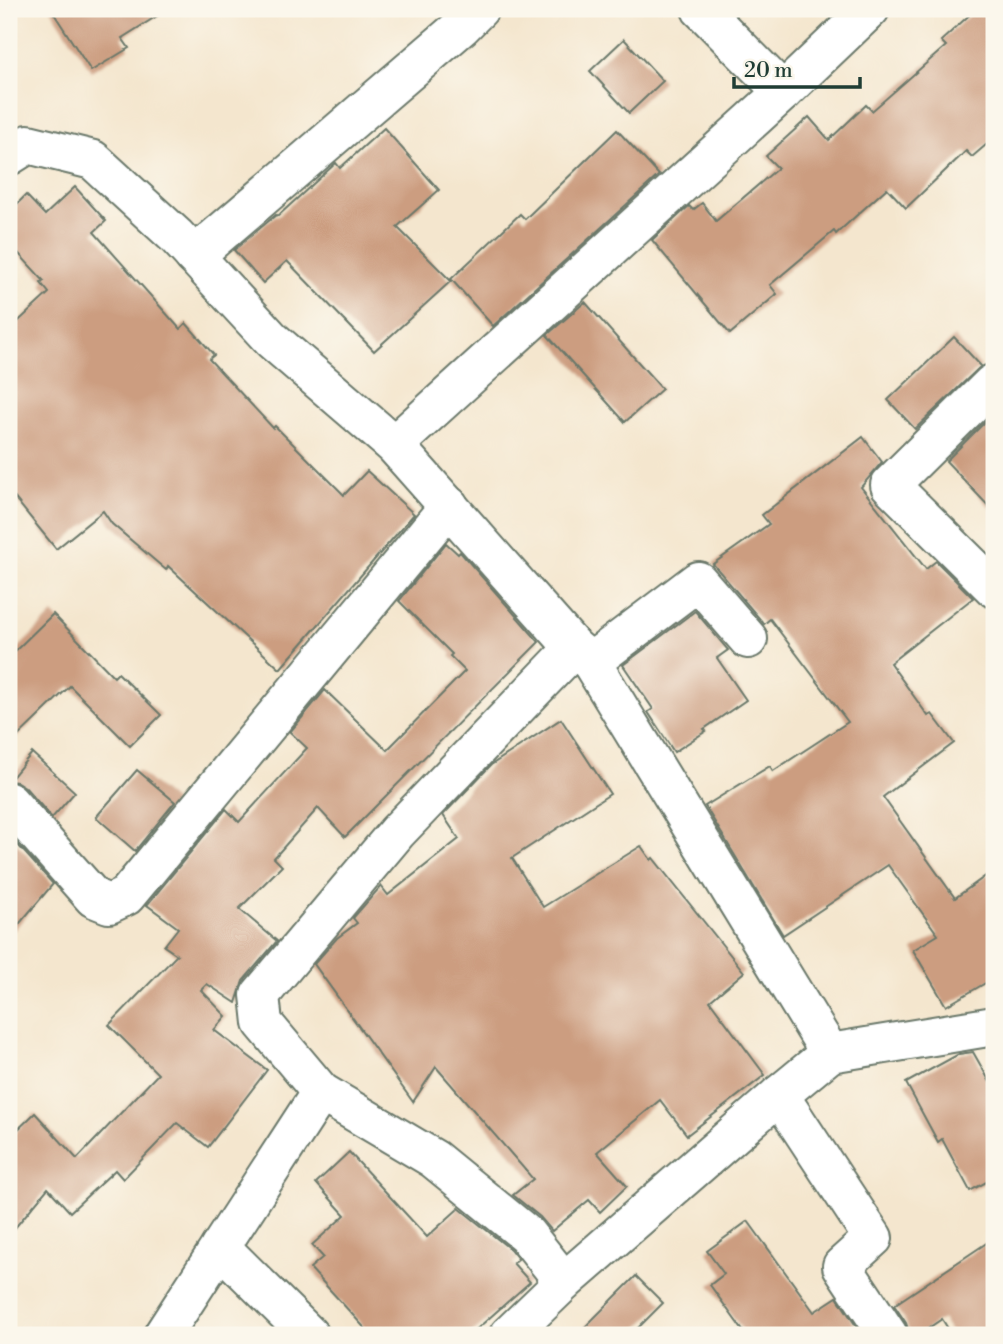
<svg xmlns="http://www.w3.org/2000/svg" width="1003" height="1344" font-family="'Libre Bodoni',serif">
  <rect width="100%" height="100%" fill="#fbf7ec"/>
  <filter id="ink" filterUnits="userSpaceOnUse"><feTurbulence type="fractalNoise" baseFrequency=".0143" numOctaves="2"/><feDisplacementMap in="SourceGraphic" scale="14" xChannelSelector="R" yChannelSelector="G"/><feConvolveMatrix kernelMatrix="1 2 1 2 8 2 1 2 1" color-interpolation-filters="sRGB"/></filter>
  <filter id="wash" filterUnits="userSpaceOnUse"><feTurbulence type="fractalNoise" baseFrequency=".00686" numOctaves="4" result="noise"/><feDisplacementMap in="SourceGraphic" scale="28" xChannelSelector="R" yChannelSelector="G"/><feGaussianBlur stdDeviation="1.57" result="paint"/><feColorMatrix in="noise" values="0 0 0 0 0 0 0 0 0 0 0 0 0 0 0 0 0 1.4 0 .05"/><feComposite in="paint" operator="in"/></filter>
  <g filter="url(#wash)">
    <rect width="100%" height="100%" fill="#f4e6ce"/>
    <g id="blocks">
      <g fill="#cc9d80">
        <path d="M51,9H168L122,38L129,48L91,71Z"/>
        <path d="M976,9H994V138L972,157L966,151L906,208L887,188L836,234L834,231L770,285L777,294L730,334L652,240L689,206L693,210L702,203L716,221L778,168L766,156L809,117L829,140L866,105L872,111L946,46L941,41Z"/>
        <path d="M624,39L663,81L629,113L590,71Z"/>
        <path d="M384,128L439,190L397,227L451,281L374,351L287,261L263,283L234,250L276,215L278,216L336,163L340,168Z"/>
        <path d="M617,130L659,175L493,326L451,279L520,214L525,219Z"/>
        <path d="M75,187L106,221L94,232L180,329L186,323L214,355L209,359L273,428L275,426L344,495L367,471L414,514L280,669L168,566L166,570L112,524L103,511L56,549L9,491V330L49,293L41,283L44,281L9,243V212L26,195L45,215Z"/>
        <path d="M585,302L662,389L625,422L547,335Z"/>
        <path d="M954,337L981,366L915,429L888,400Z"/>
        <path d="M994,413V512L946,461Z"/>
        <path d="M863,437L882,462L861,487L926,569L936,561L973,598L890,663L928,716L932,714L954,743L883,797L955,898L994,870V978L946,1006L913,950L938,935L888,865L783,935L705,806L770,766L773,771L848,722L770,619L764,624L713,564L769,524L762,515Z"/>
        <path d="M446,543L458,554L460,552L539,642L345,837L318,808L274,858L282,866L239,909L277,941L243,981L236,1003L207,984L201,990L226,1016L214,1030L267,1070L208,1147L177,1123L123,1179L115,1170L70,1212L48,1188L9,1235V1138L35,1113L77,1159L158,1074L109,1025L177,955L164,946L178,928L147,905L226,809L239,822L307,748L290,732L325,690L387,750L465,671L450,656L452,654L399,601Z"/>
        <path d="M695,611L728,650L717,658L746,700L704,729L706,731L674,752L648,712L653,709L623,665Z"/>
        <path d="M53,614L114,677L118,673L161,715L130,746L70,686L9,745V657Z"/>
        <path d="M561,719L610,794L512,858L543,907L641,846L651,860L653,858L744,972L710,1001L765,1075L687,1135L660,1100L597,1152L627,1186L600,1212L589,1200L552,1231L540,1217L513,1195L533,1179L436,1067L413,1102L314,964L337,938L357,923L353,918L381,886L388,895L459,839L443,815L491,765Z"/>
        <path d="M32,753L75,792L52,818L25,787L17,782L9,781Z"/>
        <path d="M137,770L175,802L135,851L96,817Z"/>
        <path d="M9,835L53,884L9,936Z"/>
        <path d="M973,1052L994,1089V1178L970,1191L942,1139L938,1142L906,1083L959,1054Z"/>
        <path d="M349,1152L427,1237L459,1208L510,1249L518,1259L513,1263L530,1282L470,1335H371L310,1268L323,1257L312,1245L345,1215L316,1183Z"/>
        <path d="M748,1221L814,1312L837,1297L862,1335H746L710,1285L724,1274L707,1251Z"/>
        <path d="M994,1238V1335H952L942,1319L918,1335H910L906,1323L894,1305Z"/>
        <path d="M636,1276L663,1303L631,1335H577Z"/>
      </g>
    </g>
  </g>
  <g filter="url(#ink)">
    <use href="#blocks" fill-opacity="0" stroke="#6a786a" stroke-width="2"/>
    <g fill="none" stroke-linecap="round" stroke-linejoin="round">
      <defs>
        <g id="minor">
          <path d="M701,9L783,92"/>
          <path d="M9,156L28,144L93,160L176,236L272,340L394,445L574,648L591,662L830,1053"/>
          <path d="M194,256L462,26L479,9"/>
          <path d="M992,384L890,485L994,588"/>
          <path d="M394,445L783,92L870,9"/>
          <path d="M591,662L698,581L748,639"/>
          <path d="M9,802L94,898L109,904L126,896L449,506"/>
          <path d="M779,1095L873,1238L842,1266L888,1335"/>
          <path d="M220,1247L309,1335"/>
          <path d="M564,1282L526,1234L434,1159L321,1092L263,1023L260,995L397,832L574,648"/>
          <path d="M163,1335L321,1092"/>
          <path d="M509,1335L564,1282L779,1095L830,1053L994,1026"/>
        </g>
      </defs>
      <use href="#minor" stroke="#6a786a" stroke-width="42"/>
      <use href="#minor" stroke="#fff" stroke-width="38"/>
    </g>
  </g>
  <rect width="1003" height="1344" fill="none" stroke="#fbf7ec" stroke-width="35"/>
  <path d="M734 77v10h126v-10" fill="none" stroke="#1f3d34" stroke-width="3.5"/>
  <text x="744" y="77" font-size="21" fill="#1f3d34" stroke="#fbf7ec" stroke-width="5" paint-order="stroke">20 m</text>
</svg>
